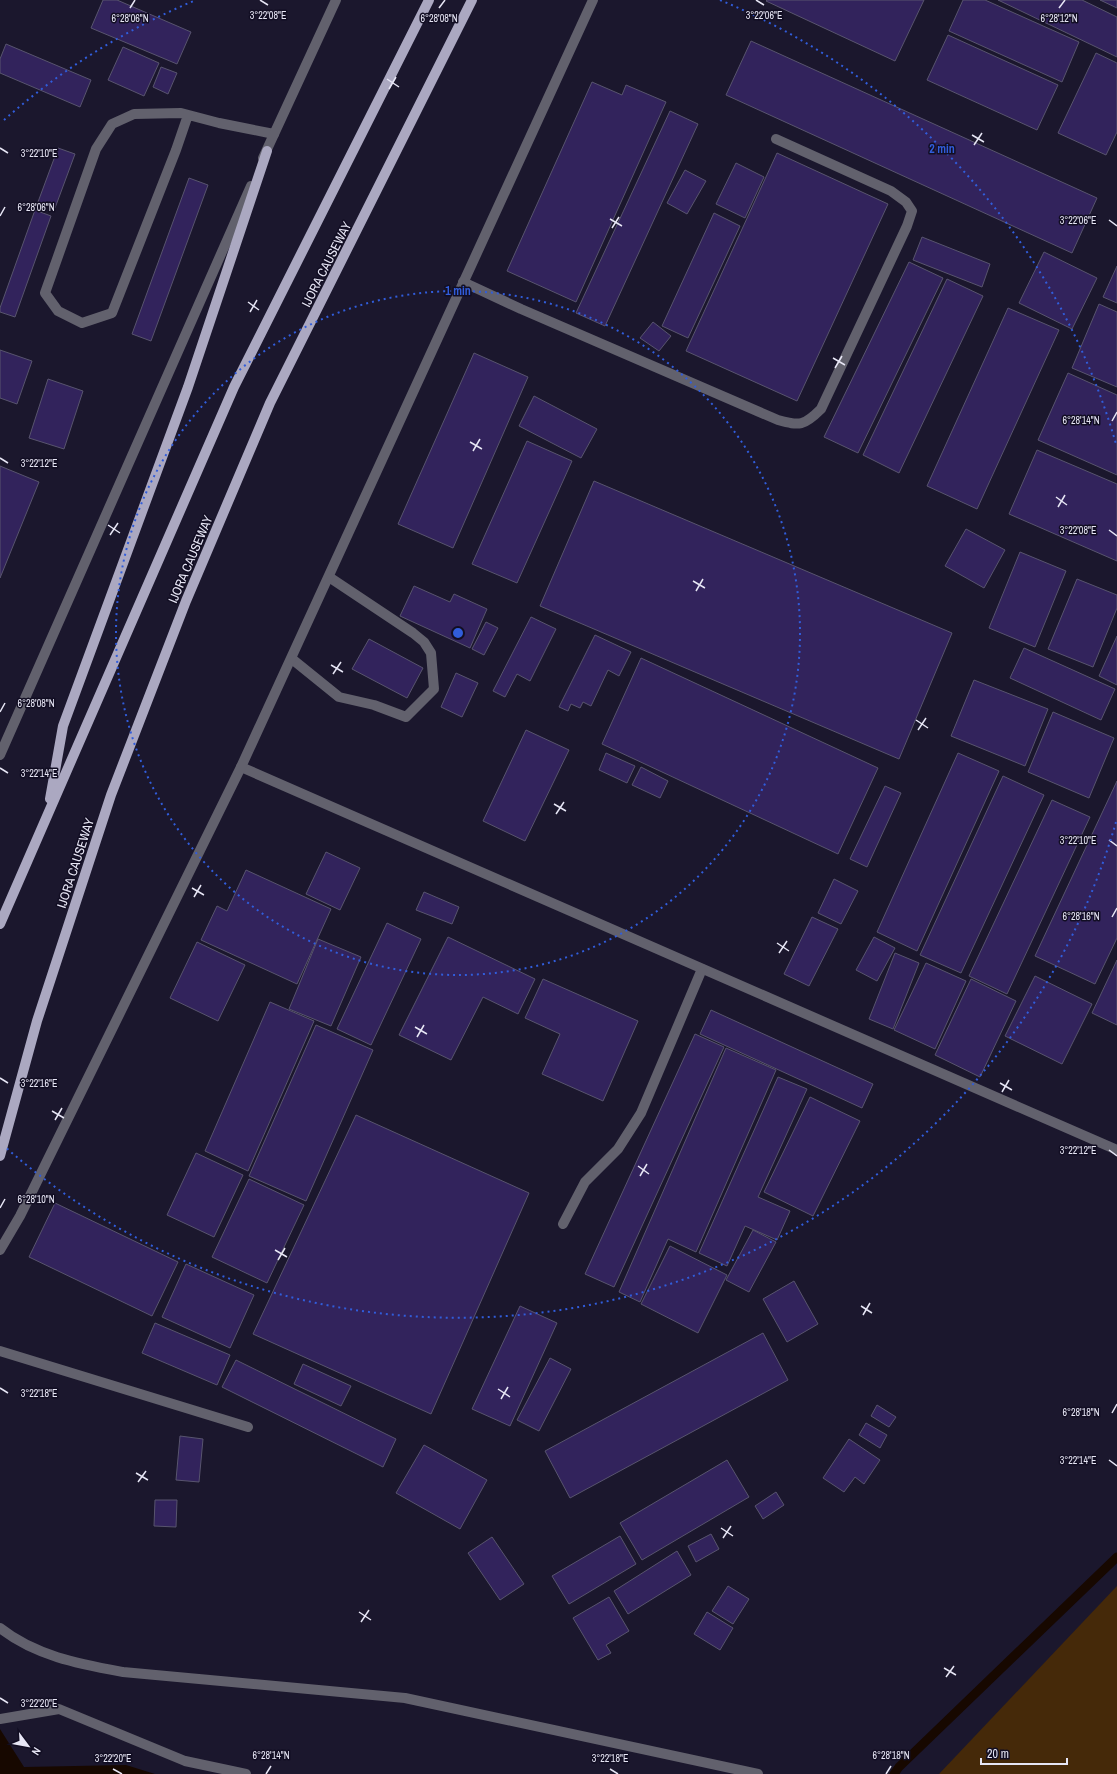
<svg xmlns="http://www.w3.org/2000/svg" width="1117" height="1774" font-family="'Archivo Narrow',sans-serif">
  <rect width="100%" height="100%" fill="#1b172d"/>
  <path fill="#452909" d="M1117,1586V1774H939Z"/>
  <path fill="#170800" d="M0,1729L24,1767L126,1765L155,1774H0Z"/>
  <g fill="none" stroke-linecap="round" stroke-linejoin="round">
    <path stroke="#170800" stroke-width="9" d="M894,1774L899,1767L1117,1557"/>
  </g>
  <g fill="#32235c" stroke="#58546e">
    <path d="M103,0H117L191,32L177,64L91,28Z"/>
    <path d="M767,0H924L895,61L766,1Z"/>
    <path d="M963,0H985L1079,42L1062,82L949,31Z"/>
    <path d="M998,0H1082L1117,17V57Z"/>
    <path d="M1100,0H1117V8Z"/>
    <path d="M948,35L1058,85L1037,130L927,80Z"/>
    <path d="M751,41L1097,198L1072,253L726,95Z"/>
    <path d="M6,44L91,80L80,107L0,73V59Z"/>
    <path d="M123,47L159,63L144,96L108,80Z"/>
    <path d="M1096,53L1117,63V132L1106,155L1058,133Z"/>
    <path d="M161,67L177,73L168,94L153,87Z"/>
    <path d="M592,82L622,95L626,85L666,102L576,302L507,271Z"/>
    <path d="M670,111L698,124L605,326L576,313Z"/>
    <path d="M58,148L75,154L55,208L38,202Z"/>
    <path d="M777,153L888,204L797,401L686,351Z"/>
    <path d="M736,163L764,177L745,218L716,204Z"/>
    <path d="M685,170L706,181L687,214L667,203Z"/>
    <path d="M189,178L208,185L151,341L132,334Z"/>
    <path d="M35,210L51,216L15,317L0,312V308Z"/>
    <path d="M714,213L740,226L688,338L662,326Z"/>
    <path d="M922,237L990,264L982,287L913,260Z"/>
    <path d="M1044,252L1097,278L1072,329L1019,303Z"/>
    <path d="M909,262L943,278L858,453L824,437Z"/>
    <path d="M1117,266V303L1103,297Z"/>
    <path d="M947,279L983,296L899,473L863,455Z"/>
    <path d="M1099,304L1117,312V387L1072,368Z"/>
    <path d="M1008,308L1059,330L977,509L927,486Z"/>
    <path d="M653,322L671,336L659,351L640,338Z"/>
    <path d="M0,350L32,361L17,404L0,398Z"/>
    <path d="M474,353L528,377L453,548L398,524Z"/>
    <path d="M1068,373L1117,395V475L1038,440Z"/>
    <path d="M48,379L83,391L64,449L29,438Z"/>
    <path d="M534,396L597,429L581,458L519,426Z"/>
    <path d="M527,441L572,461L517,583L472,564Z"/>
    <path d="M1037,450L1117,484V561L1009,514Z"/>
    <path d="M0,466L39,482L0,578Z"/>
    <path d="M594,481L952,633L899,759L540,606Z"/>
    <path d="M966,529L1005,550L984,588L945,566Z"/>
    <path d="M1020,552L1066,571L1035,647L989,628Z"/>
    <path d="M1077,579L1117,595V608L1093,667L1048,649Z"/>
    <path d="M414,586L450,602L454,594L487,609L470,648L400,616Z"/>
    <path d="M531,617L556,629L530,681L517,674L505,697L493,691Z"/>
    <path d="M486,622L498,628L484,655L472,649Z"/>
    <path d="M595,635L631,652L619,676L608,670L591,706L583,702L580,708L571,704L568,711L559,707Z"/>
    <path d="M1117,636V685L1099,676Z"/>
    <path d="M369,639L423,668L407,698L352,669Z"/>
    <path d="M1024,648L1115,689L1101,720L1010,678Z"/>
    <path d="M641,658L878,768L838,854L602,744Z"/>
    <path d="M456,673L478,683L462,717L441,707Z"/>
    <path d="M974,680L1048,709L1025,766L951,736Z"/>
    <path d="M1053,712L1114,738L1089,798L1028,772Z"/>
    <path d="M526,730L569,750L525,841L483,821Z"/>
    <path d="M606,753L635,766L627,783L599,770Z"/>
    <path d="M958,753L999,771L917,951L877,932Z"/>
    <path d="M641,767L668,781L660,798L632,785Z"/>
    <path d="M1003,776L1044,795L961,973L920,955Z"/>
    <path d="M1117,781V938L1095,984L1035,956Z"/>
    <path d="M885,786L901,793L867,867L850,859Z"/>
    <path d="M1052,800L1090,817L1007,994L969,976Z"/>
    <path d="M326,852L360,868L340,910L306,894Z"/>
    <path d="M246,870L331,909L297,984L201,940L217,906L227,911Z"/>
    <path d="M834,879L858,891L841,924L818,913Z"/>
    <path d="M424,892L459,907L452,924L416,910Z"/>
    <path d="M812,917L838,929L809,986L784,974Z"/>
    <path d="M387,923L421,939L371,1045L337,1029Z"/>
    <path d="M448,937L535,979L518,1014L483,997L451,1060L399,1035Z"/>
    <path d="M874,937L895,948L877,981L856,970Z"/>
    <path d="M318,939L361,957L331,1026L289,1009Z"/>
    <path d="M197,942L245,965L218,1021L170,998Z"/>
    <path d="M895,953L919,963L893,1029L869,1019Z"/>
    <path d="M1117,960V1025L1092,1013Z"/>
    <path d="M926,963L966,981L935,1049L894,1030Z"/>
    <path d="M1035,976L1092,1004L1062,1064L1005,1036Z"/>
    <path d="M543,979L638,1021L603,1101L542,1074L560,1034L525,1018Z"/>
    <path d="M971,979L1016,1001L980,1077L935,1055Z"/>
    <path d="M270,1002L314,1021L248,1171L205,1151Z"/>
    <path d="M711,1010L873,1084L862,1108L700,1034Z"/>
    <path d="M316,1025L373,1050L306,1201L249,1176Z"/>
    <path d="M695,1034L724,1047L614,1287L585,1274Z"/>
    <path d="M726,1048L776,1070L696,1252L668,1239L640,1302L619,1292Z"/>
    <path d="M778,1077L807,1089L758,1197L790,1211L777,1240L745,1226L727,1266L699,1253Z"/>
    <path d="M810,1097L860,1121L813,1216L764,1192Z"/>
    <path d="M356,1115L529,1193L431,1414L253,1334Z"/>
    <path d="M196,1153L243,1175L214,1237L167,1215Z"/>
    <path d="M249,1179L304,1205L267,1283L212,1257Z"/>
    <path d="M55,1203L178,1262L152,1316L29,1257Z"/>
    <path d="M753,1230L776,1242L749,1292L726,1280Z"/>
    <path d="M670,1246L727,1275L698,1333L641,1304Z"/>
    <path d="M186,1264L254,1295L230,1348L162,1317Z"/>
    <path d="M794,1281L818,1324L787,1342L763,1299Z"/>
    <path d="M520,1306L557,1323L510,1426L472,1409Z"/>
    <path d="M155,1323L230,1355L217,1385L142,1353Z"/>
    <path d="M763,1333L788,1380L570,1498L545,1451Z"/>
    <path d="M550,1358L571,1369L539,1431L517,1420Z"/>
    <path d="M236,1360L396,1439L383,1467L222,1387Z"/>
    <path d="M303,1364L351,1386L341,1406L294,1384Z"/>
    <path d="M877,1405L896,1417L889,1427L871,1416Z"/>
    <path d="M866,1423L887,1435L880,1448L859,1435Z"/>
    <path d="M180,1436L203,1439L199,1482L176,1480Z"/>
    <path d="M849,1439L880,1460L864,1484L855,1477L844,1492L823,1478Z"/>
    <path d="M424,1445L487,1480L460,1529L396,1493Z"/>
    <path d="M727,1460L749,1497L642,1560L620,1523Z"/>
    <path d="M776,1492L784,1505L763,1519L755,1506Z"/>
    <path d="M155,1500H177L176,1527L154,1526Z"/>
    <path d="M711,1534L719,1549L696,1562L688,1546Z"/>
    <path d="M620,1536L636,1564L569,1604L552,1576Z"/>
    <path d="M492,1537L524,1584L500,1600L468,1553Z"/>
    <path d="M677,1551L691,1575L628,1614L614,1591Z"/>
    <path d="M728,1586L749,1599L733,1624L712,1611Z"/>
    <path d="M609,1597L629,1631L606,1645L611,1653L598,1660L573,1618Z"/>
    <path d="M707,1612L733,1628L720,1650L694,1634Z"/>
  </g>
  <g fill="none" stroke-linecap="round" stroke-linejoin="round">
    <g stroke="#62616d" stroke-width="10">
      <path d="M188,115L176,150L112,313L82,323L58,311L45,293L96,149L112,124L134,114L181,113L219,123L274,134"/>
      <path d="M463,282L521,309L778,420C800,426 804,426 821,409L907,226L912,211L906,202L891,191L776,139"/>
      <path d="M292,659L339,697L374,705L406,717L434,689L431,653L424,642L413,633L329,577"/>
      <path d="M241,767L1117,1150"/>
      <path d="M563,1224L585,1182L618,1149L641,1113L702,969"/>
      <path d="M0,1351L248,1427"/>
    </g>
    <g stroke="#62616d" stroke-width="10">
      <path d="M0,1628C35,1656 80,1664 123,1672L405,1698L758,1774"/>
      <path d="M0,1719L59,1709L185,1761L246,1774"/>
    </g>
    <g stroke="#62616d" stroke-width="10">
      <path d="M263,158L336,0"/>
      <path d="M0,755L251,186"/>
      <path d="M0,1250L20,1216L241,767L593,0"/>
    </g>
    <g stroke="#aba8c1" stroke-width="10">
      <path d="M50,799L63,726L188,387L267,151"/>
      <path d="M0,924L234,387L429,0"/>
      <path d="M0,1156L37,1021L111,795L186,601L270,403L472,0"/>
    </g>
  </g>
  <path fill="none" stroke="#e7e6f5" stroke-width="1.5" d="M260,0L268,5M756,0L764,5M130,8L135,0M439,8L445,0M1059,8L1065,0M387,79L399,87M389,89L396,77M972,135L984,142M974,145L982,133M0,148L8,153M0,216L5,207M610,219L622,226M1109,220L1117,226M612,228L619,217M248,302L259,310M250,312L257,300M833,358L845,365M835,368L842,356M1112,421L1117,412M470,442L482,449M473,451L480,439M0,458L8,463M1056,497L1067,505M1058,507L1065,495M108,525L120,533M1109,530L1117,536M110,535L118,523M693,581L705,588M696,591L703,579M331,665L343,672M333,674L341,662M0,712L5,703M916,720L928,728M918,730L926,718M0,768L8,773M554,804L566,811M556,814L564,802M1109,840L1117,846M192,888L204,895M194,897L201,885M1112,917L1117,908M777,943L789,951M779,953L787,941M415,1027L427,1034M417,1037L424,1025M0,1078L8,1083M1000,1083L1012,1090M1002,1092L1009,1080M52,1111L64,1118M55,1120L62,1108M1109,1150L1117,1156M638,1166L649,1174M640,1176L647,1164M0,1208L5,1199M275,1250L287,1257M278,1260L285,1248M861,1306L872,1313M863,1315L870,1303M0,1388L8,1393M498,1389L510,1397M501,1399L508,1387M1112,1413L1117,1404M1109,1460L1117,1466M136,1473L148,1480M138,1482L146,1471M721,1528L733,1536M723,1538L731,1526M359,1612L371,1620M361,1622L369,1610M944,1668L956,1675M946,1677L954,1666M0,1698L8,1703M113,1769L122,1774M610,1769L618,1774M266,1774L271,1766M886,1774L891,1766"/>
  <g fill="none" stroke="#315ddb" stroke-width="2" stroke-dasharray="2 4">
    <circle cx="458" cy="633" r="342"/>
    <path d="M1116 822A685 685 0 0 1 4 1146M4 120A685 685 0 0 1 196 0M720 0A685 685 0 0 1 1116 444"/>
  </g>
  <g text-anchor="middle" stroke-width="3" stroke-linejoin="round" paint-order="stroke">
    <g font-size="13" fill="#e7e6f5" stroke="#120e23">
      <text transform="translate(326 264) rotate(-63)" y="5">IJORA CAUSEWAY</text>
      <text transform="translate(190 559) rotate(-67)" y="5">IJORA CAUSEWAY</text>
      <text transform="translate(75 863) rotate(-72)" y="5">IJORA CAUSEWAY</text>
    </g>
  </g>
  <g font-size="10" text-anchor="middle" fill="#e7e6f5" stroke="#120e23" stroke-width="3" stroke-linejoin="round" paint-order="stroke">
    <text x="268" y="19">3°22'08"E</text>
    <text x="764" y="19">3°22'06"E</text>
    <text x="130" y="22">6°28'06"N</text>
    <text x="439" y="22">6°28'08"N</text>
    <text x="1059" y="22">6°28'12"N</text>
    <text x="39" y="157">3°22'10"E</text>
    <text x="36" y="211">6°28'06"N</text>
    <text x="1078" y="224">3°22'06"E</text>
    <text x="1081" y="424">6°28'14"N</text>
    <text x="39" y="467">3°22'12"E</text>
    <text x="1078" y="534">3°22'08"E</text>
    <text x="36" y="707">6°28'08"N</text>
    <text x="39" y="777">3°22'14"E</text>
    <text x="1078" y="844">3°22'10"E</text>
    <text x="1081" y="920">6°28'16"N</text>
    <text x="39" y="1087">3°22'16"E</text>
    <text x="1078" y="1154">3°22'12"E</text>
    <text x="36" y="1203">6°28'10"N</text>
    <text x="39" y="1397">3°22'18"E</text>
    <text x="1081" y="1416">6°28'18"N</text>
    <text x="1078" y="1464">3°22'14"E</text>
    <text x="39" y="1707">3°22'20"E</text>
    <text x="271" y="1759">6°28'14"N</text>
    <text x="891" y="1759">6°28'18"N</text>
    <text x="113" y="1762">3°22'20"E</text>
    <text x="610" y="1762">3°22'18"E</text>
  </g>
  <circle cx="458" cy="633" r="6" fill="#315ddb" stroke="#120e23" stroke-width="2"/>
  <g font-size="12" text-anchor="middle" font-weight="bold" fill="#315ddb" stroke="#120e23" stroke-width="3" stroke-linejoin="round" paint-order="stroke">
    <text x="942" y="153">2 min</text>
    <text x="458" y="295">1 min</text>
  </g>
  <g transform="translate(28 1746) rotate(122)" stroke="#120e23" stroke-width="3" paint-order="stroke">
  <path d="M0-3L7 15L0 10L-7 15Z" fill="#e7e6f5"/>
  <text y="-6" font-size="11" font-weight="bold" text-anchor="middle" fill="#e7e6f5">N</text>
  </g>
  <path d="M981 1758v6h86v-6" fill="none" stroke="#e7e6f5" stroke-width="2"/>
  <text x="987" y="1758" font-size="12" fill="#e7e6f5" stroke="#120e23" stroke-width="3" paint-order="stroke">20 m</text>
</svg>
